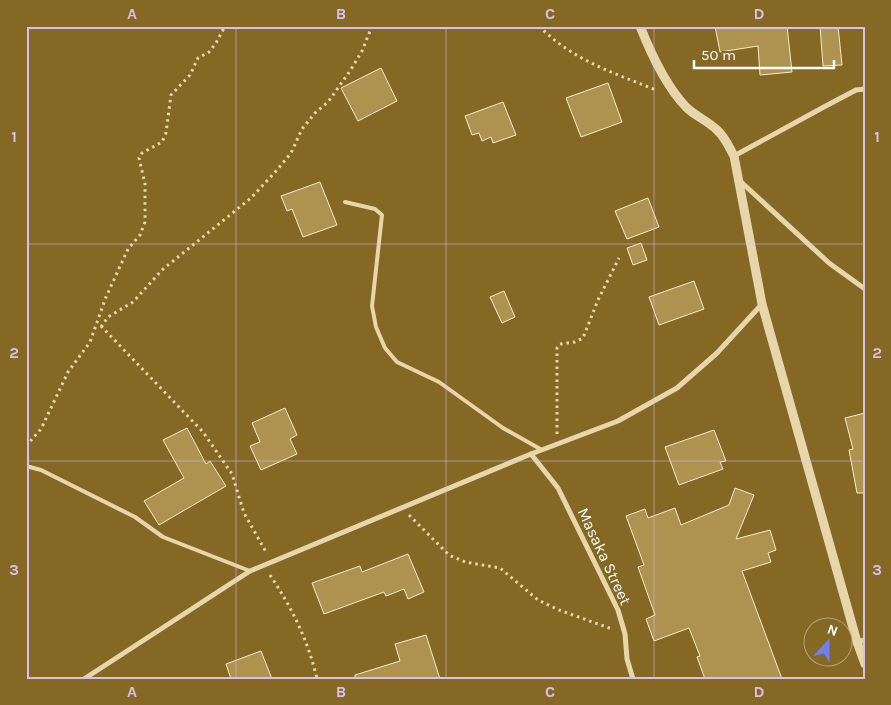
<svg xmlns="http://www.w3.org/2000/svg" width="891" height="705" font-family="Karla,sans-serif">
  <rect width="100%" height="100%" fill="#846823"/>
  <g fill="#ae9350" stroke="#f6ebcf">
    <path d="M715,26H787L792,72L760,75L758,46L720,52Z"/>
    <path d="M820,26H838L842,65L823,66Z"/>
    <path d="M381,68L397,101L358,121L341,88Z"/>
    <path d="M608,83L622,122L581,137L566,98Z"/>
    <path d="M503,102L516,135L493,143L491,137L482,141L479,133L472,135L465,116Z"/>
    <path d="M320,182L337,225L303,237L292,209L287,211L281,196Z"/>
    <path d="M648,198L659,227L627,239L615,211Z"/>
    <path d="M641,243L647,260L633,265L627,248Z"/>
    <path d="M694,281L704,309L659,325L649,297Z"/>
    <path d="M504,291L515,317L502,323L490,297Z"/>
    <path d="M285,408L297,435L290,439L297,454L261,470L250,446L260,442L252,423Z"/>
    <path d="M865,413V493H857L849,450L853,449L845,418Z"/>
    <path d="M187,428L206,464L210,461L226,486L159,525L144,501L184,478L163,440Z"/>
    <path d="M714,430L726,461L720,462L723,469L679,485L665,447Z"/>
    <path d="M735,488L754,495L736,539L770,530L776,550L768,553L771,562L742,571L782,679H705L697,657L700,656L689,628L654,641L646,619L655,615L638,567L644,565L626,516L645,509L648,518L675,508L681,525L729,505Z"/>
    <path d="M408,554L424,592L408,599L404,589L386,596L384,592L324,614L312,583L360,566L362,572Z"/>
    <path d="M426,635L440,679H355V675L400,661L395,644Z"/>
    <path d="M261,651L272,679H231L226,664Z"/>
  </g>
  <g fill="none" stroke-linecap="round" stroke-linejoin="round">
    <g stroke="#e8d6ab" stroke-width="3" stroke-dasharray="2.5 4" stroke-linecap="butt">
      <path d="M539,26C572,60 614,73 656,90"/>
      <path d="M101,326L203,432L232,474L244,513L266,552"/>
      <path d="M101,327L108,317L133,302L162,270L251,198L277,170L291,153L302,129L315,113L328,102L350,71L362,51L372,26"/>
      <path d="M557,434V348L560,344L575,342L583,338L598,300L619,258"/>
      <path d="M26,446L41,429L68,372L90,342L106,297L128,249L140,235L145,222V184L139,158L142,153L162,142L166,133L171,95L190,75L198,58L209,52L216,43L223,30L222,26"/>
      <path d="M409,515L449,555L465,562L500,568L538,600L559,610L612,629"/>
      <path d="M270,575C292,608 308,640 317,679"/>
    </g>
    <g stroke="#e8d6ab" stroke-width="4">
      <path d="M345,202L375,209L382,215L372,306L376,327L385,348L397,362L439,382L503,428L542,450"/>
      <path d="M26,466L41,470L135,517L163,537L250,571"/>
    </g>
    <g stroke="#e8d6ab" stroke-width="5">
      <path d="M734,156L822,108L856,90L865,89"/>
      <path d="M740,181L829,263L865,289"/>
      <path d="M531,454L558,488L618,610L625,634L627,659L633,679"/>
      <path d="M857,642L865,640"/>
      <path d="M84,679L250,571L531,454L618,421L677,388L717,353L762,304"/>
    </g>
    <path stroke="#e8d6ab" stroke-width="9" d="M640,26C651,54 665,85 686,107C695,116 708,121 717,130C725,137 729,147 734,156L762,304L857,642L865,664"/>
  </g>
  <path fill="none" stroke="#d7c0ec" stroke-width="1" stroke-opacity="0.55" d="M236,26V679M446,26V679M654,26V679M26,244H865M26,461H865"/>
  <g text-anchor="middle" stroke-width="5" stroke-linejoin="round" paint-order="stroke">
    <g font-size="16" fill="#fff" stroke="#846823">
      <text transform="translate(605 556) rotate(65)" y="6">Masaka Street</text>
    </g>
  </g>
  <rect width="891" height="705" fill="none" stroke="#846823" stroke-width="55"/>
  <g transform="translate(828 642) rotate(21)"><circle r="24" fill="#846823" stroke="#b5a47b"/>
  <path d="M0-4L9 19L0 12L-9 19Z" fill="#6e80f3"/>
  <text y="-8" font-size="14" font-weight="bold" text-anchor="middle" fill="#ffffff">N</text>
  </g>
  <path d="M694 60v8h140v-8" fill="none" stroke="#ffffff" stroke-width="2.5"/>
  <text x="701" y="60" font-size="15" fill="#ffffff" stroke="#846823" stroke-width="4" paint-order="stroke">50 m</text>
  <rect x="28" y="28" width="836" height="650" fill="none" stroke="#d7c0ec" stroke-width="2"/>
  <g font-size="16" text-anchor="middle" font-weight="bold" fill="#d7c0ec">
    <text x="132" y="19">A</text>
    <text x="341" y="19">B</text>
    <text x="550" y="19">C</text>
    <text x="759" y="19">D</text>
    <text x="14" y="142">1</text>
    <text x="877" y="142">1</text>
    <text x="14" y="358">2</text>
    <text x="877" y="358">2</text>
    <text x="14" y="575">3</text>
    <text x="877" y="575">3</text>
    <text x="132" y="697">A</text>
    <text x="341" y="697">B</text>
    <text x="550" y="697">C</text>
    <text x="759" y="697">D</text>
  </g>
</svg>
